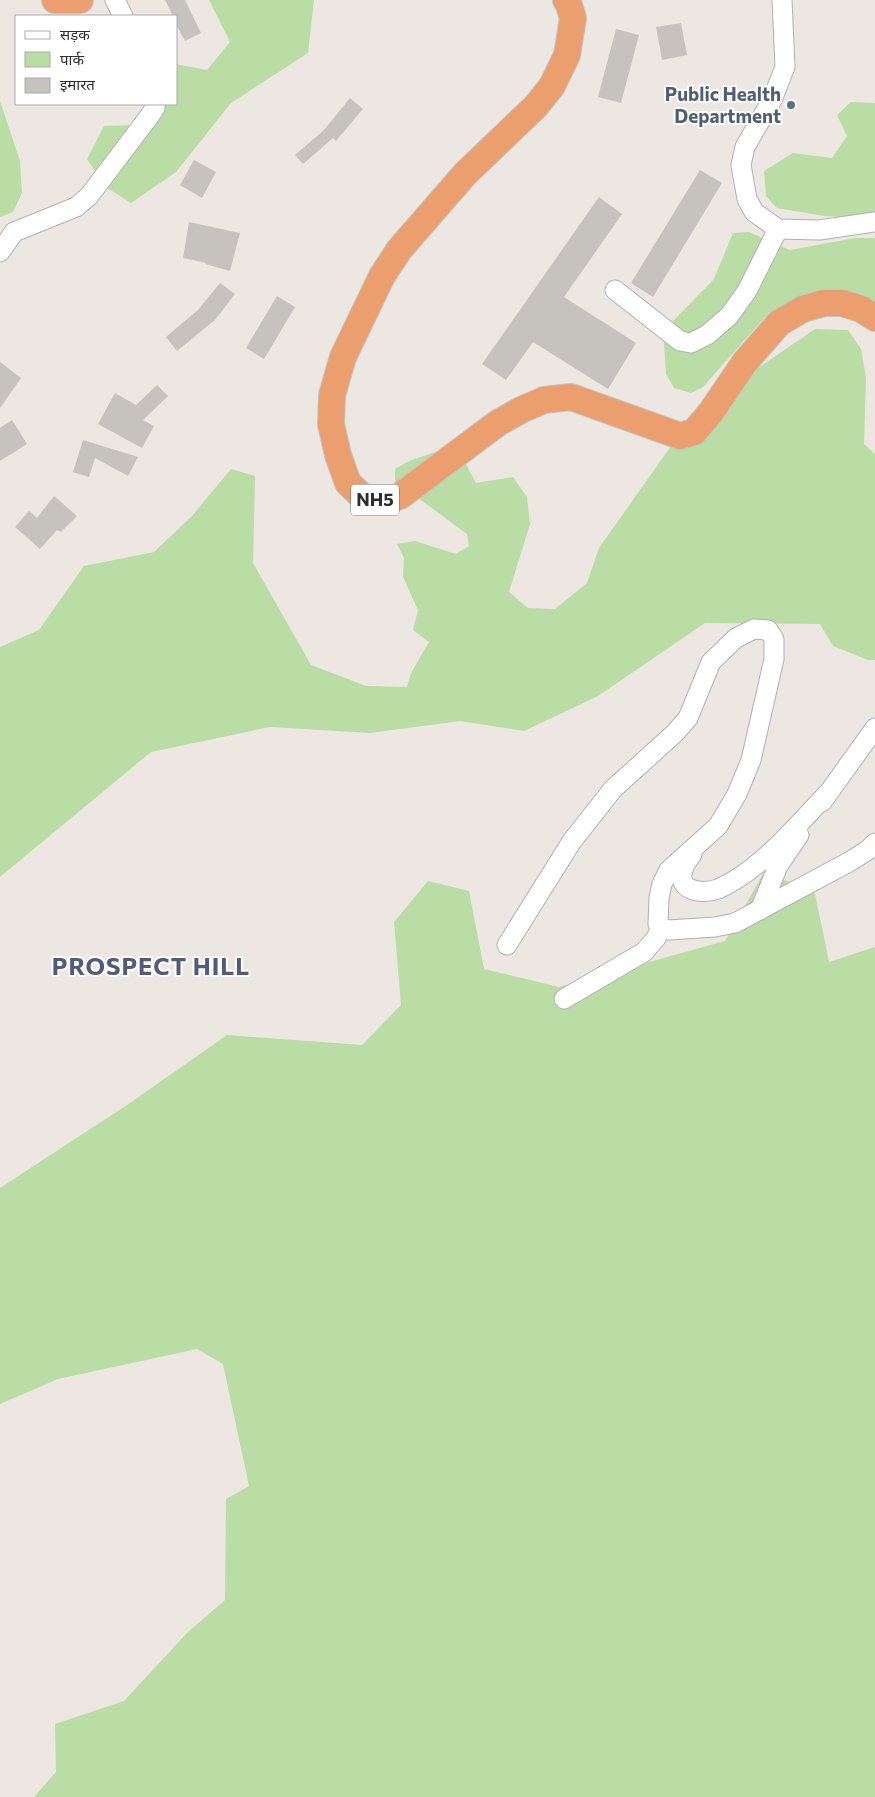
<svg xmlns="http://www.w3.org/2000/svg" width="875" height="1797" font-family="Commissioner,'Noto Sans Devanagari',sans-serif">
  <rect width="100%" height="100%" fill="#ede7e2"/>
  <g fill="#badca5">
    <path d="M209,0H314L308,53L231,103L176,172L131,203L107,188L87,159L104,126L138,125L150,104H176V64L207,70L230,42Z"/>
    <path d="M0,101L20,161L22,193L13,212L0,217Z"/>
    <path d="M851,102L875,103V219L824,216L777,208L766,196L764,171L793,153L832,158L847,136L837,115Z"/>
    <path d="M749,232L790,250L855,238H875V309L829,291L765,317L703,387L691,393L674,388L666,374L664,343L673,321L714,279L733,233Z"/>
    <path d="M815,329L848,330L861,349L866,377L864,444L875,454V660H868L833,646L820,624L705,623L598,696L524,731L460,721L370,733L270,727L151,752L0,877V647L39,630L84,566L154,552L192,516L231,469L255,476L253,563L311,665L366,686L407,687L411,673L429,642L413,630L418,610L403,577L404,558L397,544L415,541L456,554L469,546L467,534L395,481V469L409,461L444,449L461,455L476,483L513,477L527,497L530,524L509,592L528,608L555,609L587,583L599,548L676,439L755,370Z"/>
    <path d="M763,874L814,889L829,962L875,947V1797H34L56,1772L55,1724L124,1701L187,1633L225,1600L226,1499L249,1486L223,1364L197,1349L58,1379L0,1404V1188L127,1105L227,1035L362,1045L401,1005L394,922L428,881L469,891L484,969L559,987L725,941Z"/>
  </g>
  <g fill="#c6c2bd">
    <path d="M165,0H185L201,33L185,41L176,24V16H173Z"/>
    <path d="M681,23L687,55L662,60L656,27Z"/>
    <path d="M616,29L639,35L621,103L598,97Z"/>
    <path d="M350,98L363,109L336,141L333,138L303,164L295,155L324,130Z"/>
    <path d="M194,160L216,172L202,198L180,185Z"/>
    <path d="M700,170L722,183L653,297L631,283Z"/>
    <path d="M599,197L622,214L564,297L636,343L608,389L533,342L506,380L482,364Z"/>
    <path d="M189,222L240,233L230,271L205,264L206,263L183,258Z"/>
    <path d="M220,283L235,294L215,320L177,351L166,337L198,310Z"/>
    <path d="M277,296L295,307L264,359L246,348Z"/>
    <path d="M0,362L21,378L0,408Z"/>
    <path d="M157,385L168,396L143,420L154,426L142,448L98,424L115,393L136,405Z"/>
    <path d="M12,420L27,444L0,461V428Z"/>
    <path d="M83,440L138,457L128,476L95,458L89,477L73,472Z"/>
    <path d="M54,496L77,516L61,532L57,530L40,549L15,527L29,511L37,518Z"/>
  </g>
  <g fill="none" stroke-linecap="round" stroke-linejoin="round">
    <defs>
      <g id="minor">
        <path d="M115,0L123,16"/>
        <path d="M782,0L785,67L772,100L745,147L741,165L747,199L754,212L778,229L819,230L875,222"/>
        <path d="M0,252L14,232L76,207L89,196L148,118L155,108V104"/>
        <path d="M615,290L680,341L691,343L707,335L729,316L747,291L778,229"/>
        <path d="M822,802L875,728"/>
        <path d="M692,854C690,858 685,863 684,867C674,891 702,895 718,889C760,871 797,825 828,793"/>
        <path d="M760,910L778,866L799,835"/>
        <path d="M507,945L572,841L613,789L675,733L688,718L711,662L736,638L754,629L768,630L774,639V659L751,760L737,794L718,826L669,870L662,884L659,898L658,924L661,928L669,930L715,927L735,923L849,862L868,850L875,843"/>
        <path d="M564,999L644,952L656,938L661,928"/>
      </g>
      <g id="highway">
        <path d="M55,0H80"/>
        <path d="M566,0L568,2L573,18L567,55L552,86L536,106L465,174L399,250L382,276L343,357L332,395L331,424L338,455L348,483L365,499L384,502L400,496L498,423L521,410L544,400L571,397L680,436L694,432L711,412L745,362L779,323L803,309L824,303H842L861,309L875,318"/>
      </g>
    </defs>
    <use href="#minor" stroke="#aeb0b7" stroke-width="21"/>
    <use href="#highway" stroke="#c4c4c4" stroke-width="28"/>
    <use href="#minor" stroke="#fff" stroke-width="19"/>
    <use href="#highway" stroke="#eb9f6e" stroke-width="26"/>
  </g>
  <circle fill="#5c6f8a" stroke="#fff" stroke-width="2" cx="791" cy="105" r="5"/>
  <g text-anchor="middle" stroke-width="4" stroke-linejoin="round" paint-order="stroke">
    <rect fill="#fff" stroke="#6c6c6c" stroke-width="1" x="351" y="484.5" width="48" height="31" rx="4"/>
    <g font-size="18" font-weight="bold" fill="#2d2d2d">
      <text x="375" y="506">NH5</text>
    </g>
    <g font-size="19" font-weight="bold" fill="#4e5e75" stroke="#fff" text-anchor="end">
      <text x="781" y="101">Public Health<tspan x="781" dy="22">Department</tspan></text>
    </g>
    <g font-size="24" font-weight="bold" letter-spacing="1" fill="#525b79" stroke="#fff">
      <text x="151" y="975">PROSPECT HILL</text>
    </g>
  </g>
  <rect x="15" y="15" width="162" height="90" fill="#ffffff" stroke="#ababab"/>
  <rect x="25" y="31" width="25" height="8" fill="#ffffff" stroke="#ababab"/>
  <text x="60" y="40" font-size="15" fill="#2d2d2d">सड़क</text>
  <rect x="25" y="52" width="25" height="15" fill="#badca5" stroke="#ababab"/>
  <text x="60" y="65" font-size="15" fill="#2d2d2d">पार्क</text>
  <rect x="25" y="78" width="25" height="15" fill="#c6c2bd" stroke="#ababab"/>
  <text x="60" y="90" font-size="15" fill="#2d2d2d">इमारत</text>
</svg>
